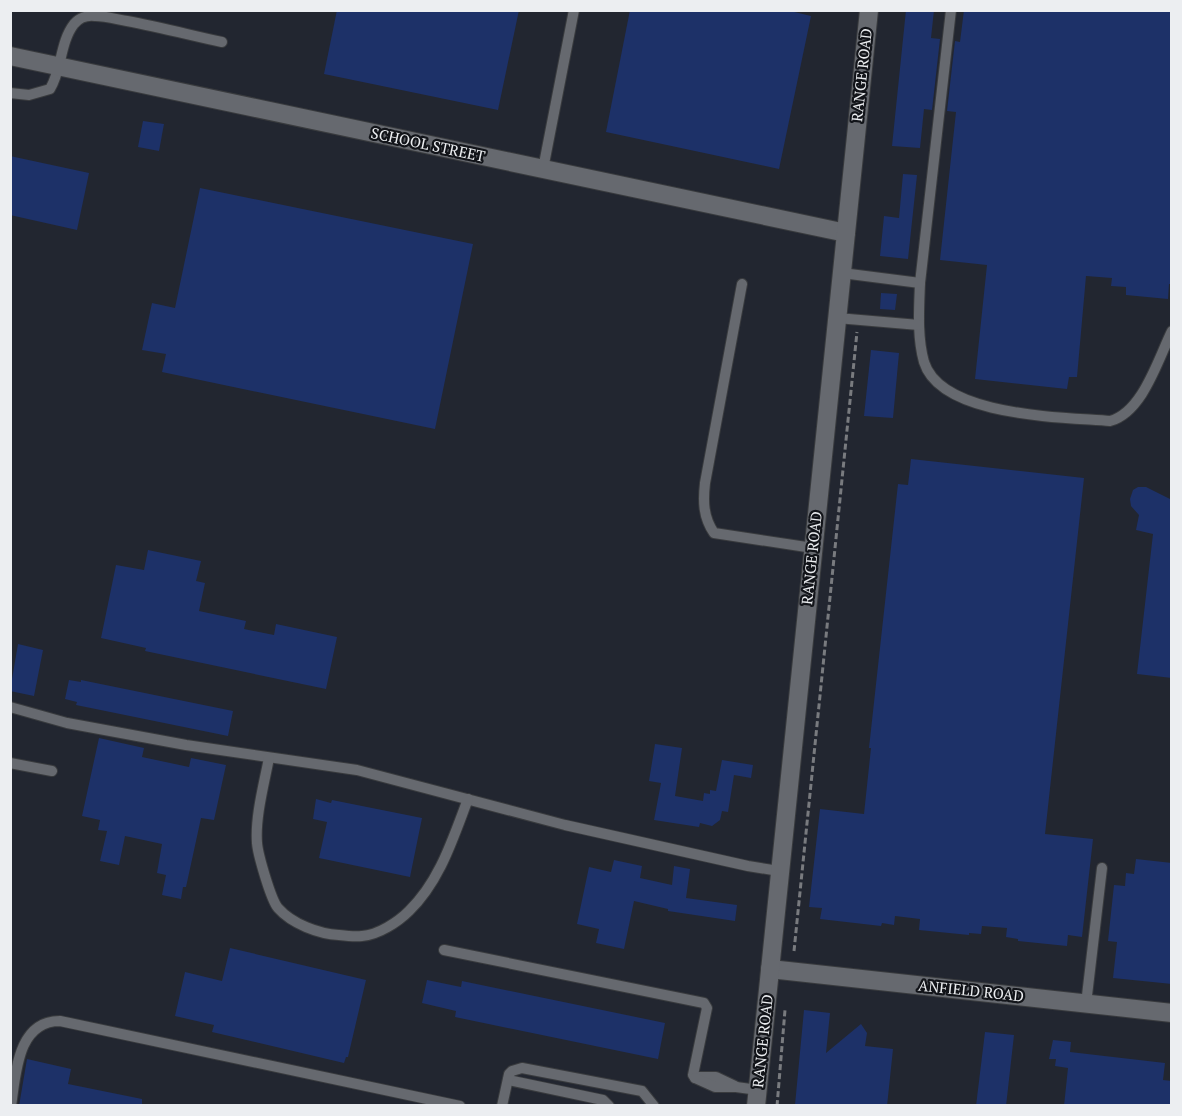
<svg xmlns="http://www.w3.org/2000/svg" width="1182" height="1116" font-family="'PT Serif',serif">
  <rect width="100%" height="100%" fill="#1b1d22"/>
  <rect fill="#222630" x="11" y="11" width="1160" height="1094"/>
  <g fill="#1d3168">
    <path d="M337,10H519L498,110L324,74Z"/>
    <path d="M630,10H786L811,16L779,169L606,132Z"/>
    <path d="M906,10H934L931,38L940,39L932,110L924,109L920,148L892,146Z"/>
    <path d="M964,10H1172V284H1169L1168,299L1126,295V287L1111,286L1112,278L1086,276L1077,377H1069L1067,389L975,379L987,265L940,260L956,112L947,111L955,41L960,42Z"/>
    <path d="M143,121L164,124L159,151L138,147Z"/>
    <path d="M10,156L89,173L77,230L10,215Z"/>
    <path d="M903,174L917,175L908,259L880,256L884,216L899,218Z"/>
    <path d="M200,188L473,244L435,429L162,372L166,354L142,350L152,303L175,308Z"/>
    <path d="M881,293L897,294L895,310L880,309Z"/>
    <path d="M871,350L899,353L893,418L864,416Z"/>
    <path d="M911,459L1084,478L1045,834L1093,839L1082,937L1068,935L1067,946L1018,941V939L1006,937L1007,928L982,926L981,934L969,933V935L919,930L920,919L895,916L894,925L882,923L881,926L820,919L822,908L809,907L820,809L864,814L871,748H869L898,484L908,485Z"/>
    <path d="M1138,487H1146L1172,500V678L1137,674L1153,534L1136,530L1139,515L1131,506L1130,499L1133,490Z"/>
    <path d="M148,550L201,561L196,581L205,583L199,611L246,621L244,629L274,635L276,624L337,637L326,689L145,651L146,648L101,638L116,565L144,570Z"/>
    <path d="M18,644L43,650L34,696L10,691Z"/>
    <path d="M69,680L81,682V680L233,711L228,736L76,705L77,702L65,699Z"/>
    <path d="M99,738L144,748L142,757L189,767L191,758L226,765L214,820L201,818L186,887H183L181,899L162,895L166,875L157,873L162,844L125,836L119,865L100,861L107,831L98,830L100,820L82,816Z"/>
    <path d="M655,744L682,748L675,796L703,801L704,793L710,794V790L716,791L722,760L753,765L751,778L734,775L728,812L722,811L720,820L712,826L700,823L699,827L654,820L661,783L649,781Z"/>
    <path d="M316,799L331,803L332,800L422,818L410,877L319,858L327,822L313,819Z"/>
    <path d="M1136,859L1172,863V984L1113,978L1117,942L1108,941L1114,885L1125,886L1126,873L1134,874Z"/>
    <path d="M614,860L642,866L640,878L672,885L674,866L690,869L686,898L737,905L735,921L668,911V909L634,901L624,949L596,943L599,929L577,924L589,867L611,872Z"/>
    <path d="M230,948L366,980L348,1057H346L344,1063L212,1032L214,1025L175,1016L185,972L222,981Z"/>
    <path d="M427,980L461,987L462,981L665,1023L658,1059L455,1017L456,1011L422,1003Z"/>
    <path d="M804,1010L830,1013L826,1053L861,1024L867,1033L865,1046L893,1049L887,1106L795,1105Z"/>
    <path d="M985,1032L1014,1035L1006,1106H976Z"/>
    <path d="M1053,1040L1071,1042L1070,1052L1165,1063L1163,1080L1172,1081V1106H1064L1068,1068L1055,1066L1056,1059H1049Z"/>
    <path d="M27,1059L71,1069L68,1084L142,1099V1106H19Z"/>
  </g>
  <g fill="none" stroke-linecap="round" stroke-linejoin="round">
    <defs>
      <g id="service">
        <path d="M951,10L920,283C919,309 917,337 924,362C941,417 1063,417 1110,421C1143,412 1158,359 1172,331"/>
        <path d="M10,93L29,95L50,89C62,69 60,42 74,24C79,18 87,15 95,16C105,16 116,19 127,21C159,27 190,35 222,42"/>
        <path d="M543,169L574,10"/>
        <path d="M842,273L920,283"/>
        <path d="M742,284L705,483C703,501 703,517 714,533L813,548"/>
        <path d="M837,318L919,325"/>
        <path d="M10,707L67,723L186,745L357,770L565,825L748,866L779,871"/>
        <path d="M269,758C264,784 255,817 257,843C258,855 271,900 278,908C292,924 319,934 339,935C347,936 355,937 362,936C378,935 398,922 409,911C440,881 453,838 468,799"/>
        <path d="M10,763L52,771"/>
        <path d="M444,950L704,1003L707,1008L693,1075L695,1078"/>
        <path d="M1086,1004L1102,868"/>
        <path d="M699,1077H716L735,1086"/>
        <path d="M695,1078L715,1087H736L758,1090"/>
        <path d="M508,1080L603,1100L609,1106"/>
        <path d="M11,1106C16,1074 17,1021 60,1021L460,1106"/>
        <path d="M502,1106L509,1074L512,1071L522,1068L642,1091L654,1106"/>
      </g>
      <g id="minor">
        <path d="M10,56L846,233"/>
        <path d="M770,969L1172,1013"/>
        <path d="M756,1106L869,10"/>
      </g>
    </defs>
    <use href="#service" stroke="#393b3e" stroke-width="12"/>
    <use href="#minor" stroke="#393b3e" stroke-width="20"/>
    <g stroke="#797b7f" stroke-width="3" stroke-dasharray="6 3" stroke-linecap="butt">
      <path d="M794,951L857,332"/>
      <path d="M777,1106L785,1010"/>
    </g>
    <use href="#service" stroke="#66696f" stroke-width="10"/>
    <use href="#minor" stroke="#66696f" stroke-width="18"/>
  </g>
  <g text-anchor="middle" stroke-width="4.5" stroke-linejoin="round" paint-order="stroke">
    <g font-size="15" fill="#eceef1" stroke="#121419">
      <text transform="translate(862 75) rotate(-84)" y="5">RANGE ROAD</text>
      <text transform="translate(428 145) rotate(12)" y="5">SCHOOL STREET</text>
      <text transform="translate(812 558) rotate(-84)" y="5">RANGE ROAD</text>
      <text transform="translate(971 991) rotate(6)" y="5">ANFIELD ROAD</text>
      <text transform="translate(763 1041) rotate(-84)" y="5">RANGE ROAD</text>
    </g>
  </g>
  <rect width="1182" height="1116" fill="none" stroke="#eceef1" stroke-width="24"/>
</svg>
